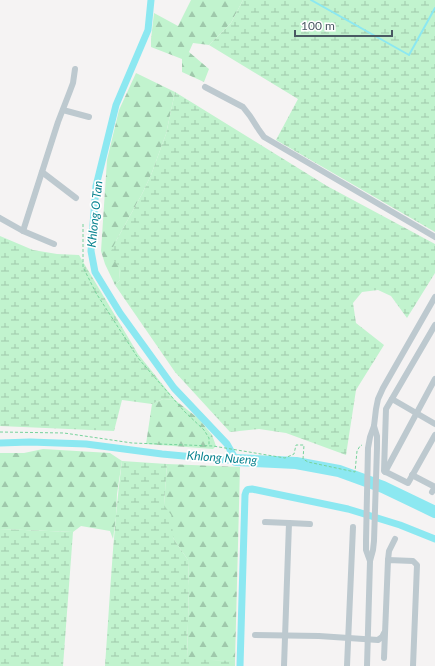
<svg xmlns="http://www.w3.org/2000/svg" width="435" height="666" font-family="Lato,sans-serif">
  <defs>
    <pattern id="forest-firs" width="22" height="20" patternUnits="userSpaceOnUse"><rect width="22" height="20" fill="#c1f3ce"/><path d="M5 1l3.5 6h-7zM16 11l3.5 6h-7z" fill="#9fc8ab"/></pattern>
    <pattern id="wetland-marsh" width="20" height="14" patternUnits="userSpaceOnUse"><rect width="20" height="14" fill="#c1f3ce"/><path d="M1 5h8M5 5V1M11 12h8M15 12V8" fill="none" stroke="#9fc8ab"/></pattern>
  </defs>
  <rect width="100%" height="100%" fill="#f5f3f3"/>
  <g fill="url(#forest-firs)">
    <path d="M191,0H243L231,23L209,45L193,43L189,52L209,69L204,82L182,72V59L151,47V39L154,13L178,26Z"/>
    <path d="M136,73L175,92L166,134L151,175L142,194L116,241L119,267L120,280L115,285L105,264L101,251L107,160L119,110Z"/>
    <path d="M163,399L175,400L199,419L212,435L216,446L213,449L146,444L152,404Z"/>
    <path d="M43,449L110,453L122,461L117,494L116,517L113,539L110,531L81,526L73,532L0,529V453H24Z"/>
    <path d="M167,464L240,467L235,661L187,660L189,586L188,560L173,538L164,505Z"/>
  </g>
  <g fill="url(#wetland-marsh)">
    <path d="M243,0H435V232L276,140L298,99L209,45L231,23Z"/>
    <path d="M175,92L327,186L435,244V273L407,318L391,296L378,290L362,292L353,303L356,323L384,345L356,390L346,455L286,433L259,429L230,432L175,372L115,285L120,280L119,267L109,255L116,241L142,194L151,175L166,134Z"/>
    <path d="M0,236L33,250L57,254L79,255L138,354L175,400L163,399L152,404L122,400L114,431L0,426Z"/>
    <path d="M122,461L167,464L164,505L172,516L173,538L188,560L189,586L187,659L235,661V666H105C110,598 113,529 122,461Z"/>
    <path d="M0,529L73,532L63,666H0Z"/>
  </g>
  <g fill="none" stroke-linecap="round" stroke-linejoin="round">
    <path stroke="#8ce8f1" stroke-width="2" d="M311,0L409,55L435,8"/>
    <g stroke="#8ce8f1" stroke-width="7">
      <path d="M151,0L148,30L116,105L96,186L91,251L95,272L120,313L174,388L227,444L236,460"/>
      <path d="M0,443L30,442L86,444L162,454L227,460H236"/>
      <path d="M240,666L245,495C246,490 247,489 252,489L348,509L400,525L435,539"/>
    </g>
    <path stroke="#8ce8f1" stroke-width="12" d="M236,460L296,463L339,471L383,487L435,512"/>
    <g stroke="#77d39b" stroke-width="1" stroke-dasharray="3 2" stroke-linecap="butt">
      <path d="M83,224V267L96,293L138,358L184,411L204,430L209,438V446"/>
      <path d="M0,432L64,433L132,443L213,446L285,458L294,454L296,445H304L303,459L308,462L355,472L357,451L360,446L362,445"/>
    </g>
    <g stroke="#bdc9cf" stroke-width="6">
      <path d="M205,87L243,107L250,116L259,130L264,137L435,237"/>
      <path d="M63,110L89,117"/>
      <path d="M42,172L76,198"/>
      <path d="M0,218L23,231L54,244"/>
      <path d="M23,231L58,122L70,91L73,83L75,69"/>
      <path d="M435,325L386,409L384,471L408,483L435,435"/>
      <path d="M392,399L435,424"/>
      <path d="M385,472L435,379"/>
      <path d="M412,475L435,487"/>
      <path d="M432,492L435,487"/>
      <path d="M265,522L289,523"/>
      <path d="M388,560L389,551L395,539"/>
      <path d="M370,561L366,550V541L368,448L370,437L374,426L376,409L378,399L383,388L435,297"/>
      <path d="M255,635L319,636L378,640L382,637L384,633"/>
      <path d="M384,658L388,560L413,561L417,565L413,666"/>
      <path d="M284,666L289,523L310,524"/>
      <path d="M347,666L353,527"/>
      <path d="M367,666L370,561L373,550L374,541L377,448V436L374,426"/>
    </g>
  </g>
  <g text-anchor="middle" stroke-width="3.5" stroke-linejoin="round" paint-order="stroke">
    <g font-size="12" font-style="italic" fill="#08828f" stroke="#fff">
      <text transform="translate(95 214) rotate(-84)" y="4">Khlong O Tan</text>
      <text transform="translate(222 458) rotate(4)" y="4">Khlong Nueng</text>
    </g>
  </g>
  <path d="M295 30v6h97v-6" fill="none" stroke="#495962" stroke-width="2"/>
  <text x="301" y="30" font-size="12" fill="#495962" stroke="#ffffff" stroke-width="3" paint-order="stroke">100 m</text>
</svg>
